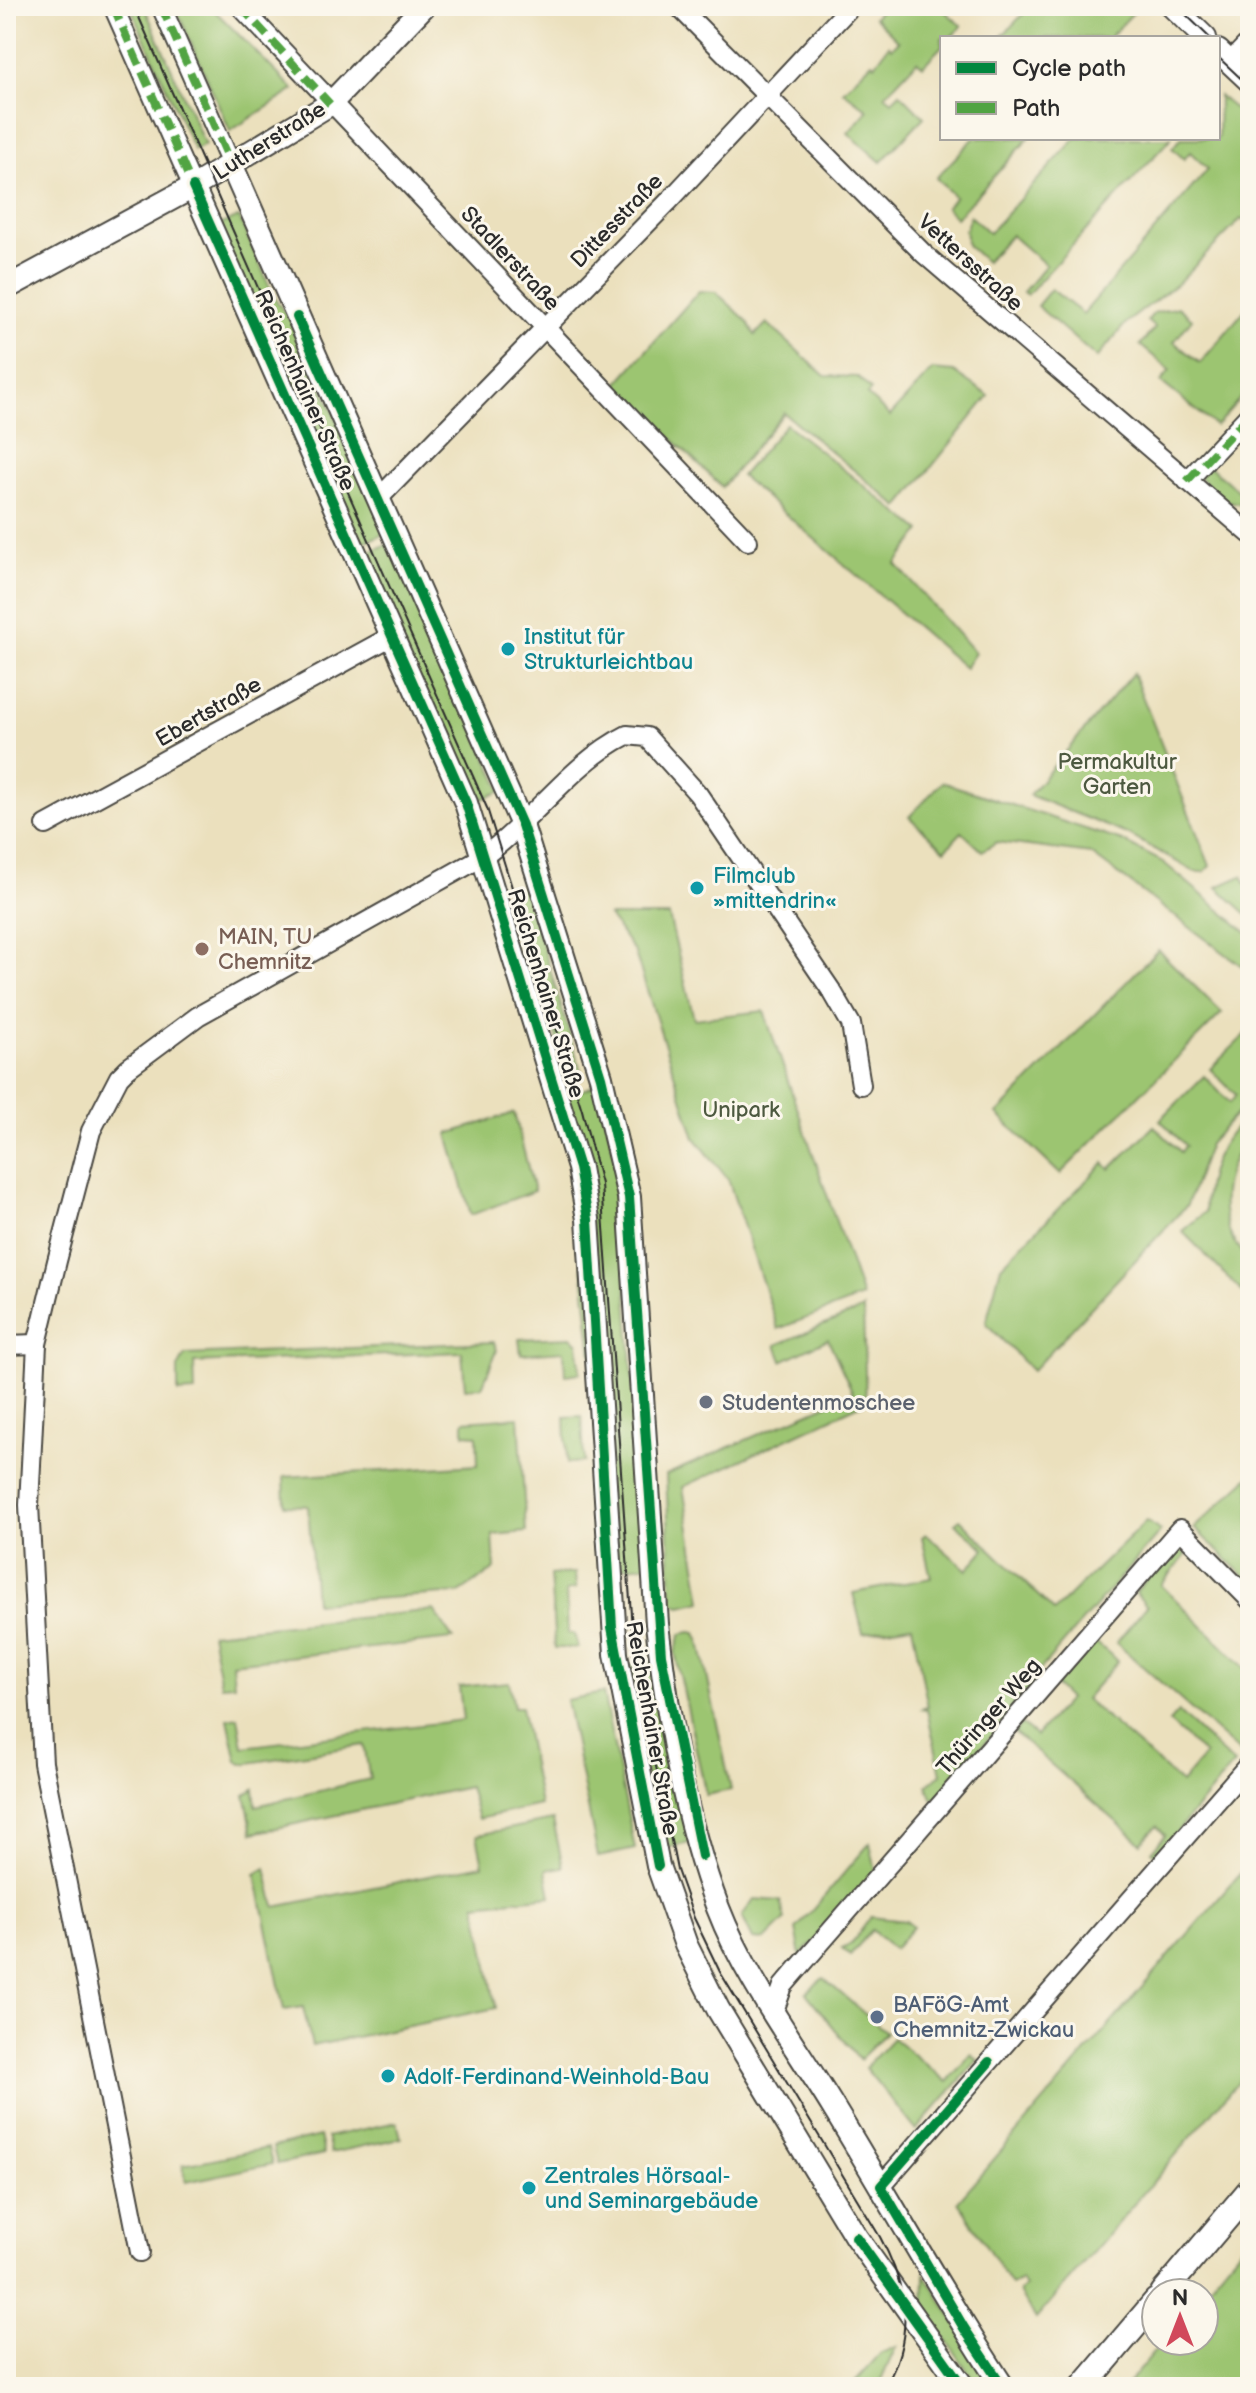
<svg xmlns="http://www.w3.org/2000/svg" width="1256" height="2393" font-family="'Balsamiq Sans',sans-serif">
  <rect width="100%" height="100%" fill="#fbf7ec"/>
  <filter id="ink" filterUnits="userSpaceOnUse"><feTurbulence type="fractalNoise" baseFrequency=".0125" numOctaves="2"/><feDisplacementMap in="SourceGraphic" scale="16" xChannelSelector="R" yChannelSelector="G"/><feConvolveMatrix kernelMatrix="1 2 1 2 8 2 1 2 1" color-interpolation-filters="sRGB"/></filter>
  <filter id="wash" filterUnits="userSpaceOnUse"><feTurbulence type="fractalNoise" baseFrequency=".006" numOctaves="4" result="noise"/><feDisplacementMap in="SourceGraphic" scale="32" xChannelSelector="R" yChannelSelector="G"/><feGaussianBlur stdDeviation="1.8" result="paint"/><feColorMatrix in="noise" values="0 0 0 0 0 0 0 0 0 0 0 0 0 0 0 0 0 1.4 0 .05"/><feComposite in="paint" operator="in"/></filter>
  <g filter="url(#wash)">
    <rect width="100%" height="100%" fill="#ebe0bd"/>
    <g fill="#9cc571" stroke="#64784e" stroke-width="2">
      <path d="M130,6H144L205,145L194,150Z"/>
      <path d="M175,6H210L294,90L230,131Z"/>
      <path d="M884,6H939L962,26L950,38H942V46L923,66L917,61L885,95L892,101L900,93L924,117L881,162L848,133L868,110L843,91L872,62L875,65L889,45L892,48L899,41L874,17Z"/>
      <path d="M1031,6H1128L1134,12L1109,38H1000Z"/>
      <path d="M1219,96L1250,122V225L1241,219L1178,283L1126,323L1097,358L1037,306L1051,289L1083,314L1208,169L1190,152L1184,159L1172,148L1181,138H1218Z"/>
      <path d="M974,138H1029L956,218L946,207L955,197L936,178Z"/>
      <path d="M1076,138H1171L1027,295L1023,292L1046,265L1011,235L986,262L967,245L965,230L970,216L989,233Z"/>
      <path d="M239,217L275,299L297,329L387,533L358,544L217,226Z"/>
      <path d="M699,291L716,292L747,321L755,335L767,323L825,376L858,377L871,390L867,395L890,416L932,370L954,372L989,396L899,507L784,413L722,487L616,385Z"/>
      <path d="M1250,304V387L1216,426L1161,382L1170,370L1140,345L1155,328L1147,321L1154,313L1178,307L1192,319L1174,342L1200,363Z"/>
      <path d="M786,424L921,531L896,564L975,653L965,668L741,476Z"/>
      <path d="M1208,465L1249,500C1230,512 1212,488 1198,476Z"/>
      <path d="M391,543L502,791L473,803L363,554Z"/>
      <path d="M1133,673L1210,866L1204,872H1195L1129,835L1029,795Z"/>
      <path d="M942,782L1122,841L1163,862L1250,935V972L1091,854L997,842L982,851L962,832L945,850L909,817Z"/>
      <path d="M1242,876L1250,893V917L1217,887Z"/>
      <path d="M525,887L583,1078L570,1082L511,892Z"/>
      <path d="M609,916H669L694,1019L764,1011L862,1297L778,1329L728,1179L695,1138L635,953Z"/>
      <path d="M1158,950L1222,1013L1060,1174L997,1114Z"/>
      <path d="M1250,1030V1099L1209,1144L1187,1205L1032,1371L986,1323L1001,1266L1104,1163L1110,1169L1154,1126L1181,1152L1186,1146L1160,1120L1204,1076L1230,1103L1236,1095L1210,1069Z"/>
      <path d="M597,1085L618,1169L646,1565L615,1568L564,1096Z"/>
      <path d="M514,1113L534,1191L471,1215L448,1134Z"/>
      <path d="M1250,1114V1137C1225,1162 1216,1203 1231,1236C1236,1247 1244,1254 1249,1263C1253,1271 1250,1290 1250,1300L1182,1231L1205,1212C1205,1174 1219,1138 1250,1114Z"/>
      <path d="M863,1309L866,1402L683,1487L702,1601L681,1606L672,1603L666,1475L853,1393L828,1339L782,1361L776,1345Z"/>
      <path d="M572,1337L578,1343L580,1373L565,1375L564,1351L521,1354L519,1339Z"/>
      <path d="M494,1342L497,1350L482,1387L465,1388L462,1352L194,1363L195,1392L178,1393V1368L185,1355Z"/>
      <path d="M582,1416L584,1462L567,1463L565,1417Z"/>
      <path d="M519,1417L526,1532L493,1535L495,1569L459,1593L315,1603L308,1506L285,1505L284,1477L478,1465L477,1435L464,1434V1421Z"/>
      <path d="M1250,1476V1581L1194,1528Z"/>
      <path d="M960,1519L1054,1611L1146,1521L1161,1531L1039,1671V1680L937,1799L932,1798L927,1785L941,1774L927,1710L920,1709L928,1707L912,1625L863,1633L853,1593L931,1578L922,1537L926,1534L967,1570L985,1549L955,1523Z"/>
      <path d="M1175,1545L1186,1555L1161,1585L1250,1673V1748L1243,1755L1116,1643L1147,1606L1135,1593Z"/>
      <path d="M575,1573L576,1589L566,1591L568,1634H574L578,1648H555L550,1575Z"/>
      <path d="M434,1610L453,1639L232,1663L234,1684L221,1685L211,1633Z"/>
      <path d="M690,1632L696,1633L700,1642L731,1790L706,1795L675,1652L681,1634Z"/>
      <path d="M1092,1639L1118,1661L1085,1699L1181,1783L1205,1755L1169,1722L1178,1712L1234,1764L1157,1855L1152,1851L1165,1835L1157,1826L1141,1843L1014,1732L1021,1724L1036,1736L1069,1699L1053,1683Z"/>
      <path d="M654,1662L690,1843L661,1849L624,1666Z"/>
      <path d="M509,1682L514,1707H521L540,1805L478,1819L469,1787L253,1833L245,1795L254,1789L256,1806L370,1779L364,1745L242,1764L237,1761L228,1719L238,1717L243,1747L463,1720L459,1687Z"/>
      <path d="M603,1693L635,1849L598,1857L566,1700Z"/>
      <path d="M553,1820L563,1867L546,1870L551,1896L476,1904L496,2008L312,2046L303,2007L284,2010L256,1874L266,1868L275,1907L483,1865L477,1835Z"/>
      <path d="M870,1843L876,1872L801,1956L796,1929Z"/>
      <path d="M1250,1862V2068L1036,2319L1019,2292L1025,2287L1021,2280L1011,2285L958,2201Z"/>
      <path d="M754,1899L780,1901L785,1920L765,1940L753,1939L742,1916Z"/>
      <path d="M871,1917L906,1921L913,1927L894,1949L872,1930L850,1955L842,1948L851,1944Z"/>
      <path d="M823,1978L886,2032L860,2060L806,1993Z"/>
      <path d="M893,2038L947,2082L971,2054L978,2060L916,2130L865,2068Z"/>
      <path d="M397,2122L401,2138L331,2153L327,2137Z"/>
      <path d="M320,2136L324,2154L277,2164L273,2147Z"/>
      <path d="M268,2148L272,2164L186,2182L183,2165Z"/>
      <path d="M1250,2236V2387H1125L1163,2341H1204L1203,2293Z"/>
      <path d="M925,2274L996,2387H979L924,2307Z"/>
      <path d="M896,2347L878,2387H850L881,2353Z"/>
    </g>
  </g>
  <g filter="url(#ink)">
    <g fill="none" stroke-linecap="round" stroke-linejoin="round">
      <defs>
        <g id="minor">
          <path d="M113,6L193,187"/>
          <path d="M161,6L231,164"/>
          <path d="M240,6L748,541"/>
          <path d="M678,6L924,254L1250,534"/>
          <path d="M1230,62L1250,41"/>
          <path d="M1187,481L1250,414"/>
          <path d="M379,498L668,202L851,6"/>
          <path d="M46,825L392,636"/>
          <path d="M6,1345L37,1344"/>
          <path d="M774,2011L783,1986L1180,1529L1250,1600"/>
          <path d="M881,2186L1250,1763"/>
          <path d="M140,2252L43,1763L29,1505L37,1344L57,1261L91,1131L119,1077L128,1068L198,1016L484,856C534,820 571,763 627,735L647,737L698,794L833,993L851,1024L861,1085"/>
        </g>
        <g id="tertiary">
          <path d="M1172,6L1205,38"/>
          <path d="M1218,51L1250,81"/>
          <path d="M231,164L522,825L601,1077L629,1197L657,1624C668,1718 684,1819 718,1908C745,1978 794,2043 833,2107C890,2200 943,2296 1003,2387"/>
          <path d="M193,187L466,803L579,1168L588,1219L616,1654L658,1866L686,1945L718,2009L856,2237L963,2387"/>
          <path d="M6,288L193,187L330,104L424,6"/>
        </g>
        <g id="secondary">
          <path d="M1163,2293L1250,2190"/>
          <path d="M1083,2387L1156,2301"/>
        </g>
      </defs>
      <use href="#minor" stroke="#484641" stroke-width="22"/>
      <use href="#tertiary" stroke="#484641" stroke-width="26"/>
      <use href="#secondary" stroke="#484641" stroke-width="28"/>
      <use href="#minor" stroke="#fff" stroke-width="18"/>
      <use href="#tertiary" stroke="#fff" stroke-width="22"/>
      <use href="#secondary" stroke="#fff" stroke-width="24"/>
      <g stroke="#2b2b2b" stroke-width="2">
        <path d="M134,6L487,808L582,1110L601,1184L634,1658L677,1870L694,1918L720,1972L880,2237C908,2288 915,2335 885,2387"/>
        <path d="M1177,6L1210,38"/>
        <path d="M1218,57L1250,87"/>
      </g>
      <g stroke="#51a443" stroke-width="8" stroke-dasharray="16 8" stroke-linecap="butt">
        <path d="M113,6L193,187"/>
        <path d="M161,6L231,164"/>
        <path d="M240,6L330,104"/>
        <path d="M1187,481L1250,414"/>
      </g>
      <defs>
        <g id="cycleway">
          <path d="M193,187L466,803L579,1168L588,1219L612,1627L658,1866"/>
          <path d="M297,317L522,825L601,1077L629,1197L661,1655L702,1856"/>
          <path d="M989,2062L881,2186L964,2328L1003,2387"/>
          <path d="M856,2237L963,2387"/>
        </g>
      </defs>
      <use href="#cycleway" stroke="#fbf7ec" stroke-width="15"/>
      <use href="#cycleway" stroke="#00873e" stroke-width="10"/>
    </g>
  </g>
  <g fill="#0f9aa8" stroke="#fbf7ec" stroke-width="3">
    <circle cx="508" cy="649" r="8"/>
    <circle cx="697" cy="888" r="8"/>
    <circle cx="388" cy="2076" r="8"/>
    <circle cx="529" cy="2188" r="8"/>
  </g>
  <circle fill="#8d6e63" stroke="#fbf7ec" stroke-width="3" cx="202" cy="949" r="8"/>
  <circle fill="#6b7280" stroke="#fbf7ec" stroke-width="3" cx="706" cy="1402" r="8"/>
  <circle fill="#5c6f8a" stroke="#fbf7ec" stroke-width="3" cx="877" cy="2017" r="8"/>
  <g text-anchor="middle" stroke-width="6" stroke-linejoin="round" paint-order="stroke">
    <g font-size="22" fill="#2b2b2b" stroke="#fbf7ec">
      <text transform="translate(269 140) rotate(-32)" y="8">Lutherstraße</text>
      <text transform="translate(616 220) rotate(-46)" y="8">Dittesstraße</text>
      <text transform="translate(511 258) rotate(47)" y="8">Stadlerstraße</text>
      <text transform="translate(971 262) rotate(42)" y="8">Vettersstraße</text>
      <text transform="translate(306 390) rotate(66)" y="8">Reichenhainer Straße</text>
      <text transform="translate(208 711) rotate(-30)" y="8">Ebertstraße</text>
      <text transform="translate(547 993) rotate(73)" y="8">Reichenhainer Straße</text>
      <text transform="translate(988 1716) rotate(-49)" y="8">Thüringer Weg</text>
      <text transform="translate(653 1728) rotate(80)" y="8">Reichenhainer Straße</text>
    </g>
    <g font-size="22" fill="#0d838f" stroke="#fbf7ec" text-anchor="start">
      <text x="524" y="644">Institut für<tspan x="524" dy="25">Strukturleichtbau</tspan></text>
      <text x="713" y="883">Filmclub<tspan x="713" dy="25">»mittendrin«</tspan></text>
      <text x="404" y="2084">Adolf-Ferdinand-Weinhold-Bau</text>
      <text x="545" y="2183">Zentrales Hörsaal-<tspan x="545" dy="25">und Seminargebäude</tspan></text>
    </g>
    <g font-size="22" fill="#4d5940" stroke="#fbf7ec">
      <text x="1117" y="769">Permakultur<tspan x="1117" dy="25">Garten</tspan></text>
      <text x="741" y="1117">Unipark</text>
    </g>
    <g font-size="22" fill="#785e54" stroke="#fbf7ec" text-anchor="start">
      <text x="218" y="944">MAIN, TU<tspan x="218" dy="25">Chemnitz</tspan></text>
    </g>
    <g font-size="22" fill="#5b616d" stroke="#fbf7ec" text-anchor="start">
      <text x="722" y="1410">Studentenmoschee</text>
    </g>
    <g font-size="22" fill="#4e5e75" stroke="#fbf7ec" text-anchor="start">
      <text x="893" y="2012">BAFöG-Amt<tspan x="893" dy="25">Chemnitz-Zwickau</tspan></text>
    </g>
  </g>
  <rect width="1256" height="2393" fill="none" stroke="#fbf7ec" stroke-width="32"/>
  <rect x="940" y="36" width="280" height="104" fill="#fbf7ec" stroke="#a8a59f" stroke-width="2"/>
  <rect x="956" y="62" width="40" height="12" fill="#00873e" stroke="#a8a59f" stroke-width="2"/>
  <text x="1012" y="76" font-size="24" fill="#2b2b2b">Cycle path</text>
  <rect x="956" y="102" width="40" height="12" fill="#51a443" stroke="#a8a59f" stroke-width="2"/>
  <text x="1012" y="116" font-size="24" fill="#2b2b2b">Path</text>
  <g transform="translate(1180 2317)"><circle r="38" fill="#fbf7ec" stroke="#a8a59f" stroke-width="2"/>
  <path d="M0-6L14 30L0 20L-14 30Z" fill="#d1495b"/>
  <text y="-12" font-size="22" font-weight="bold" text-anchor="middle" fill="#2b2b2b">N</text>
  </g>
</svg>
